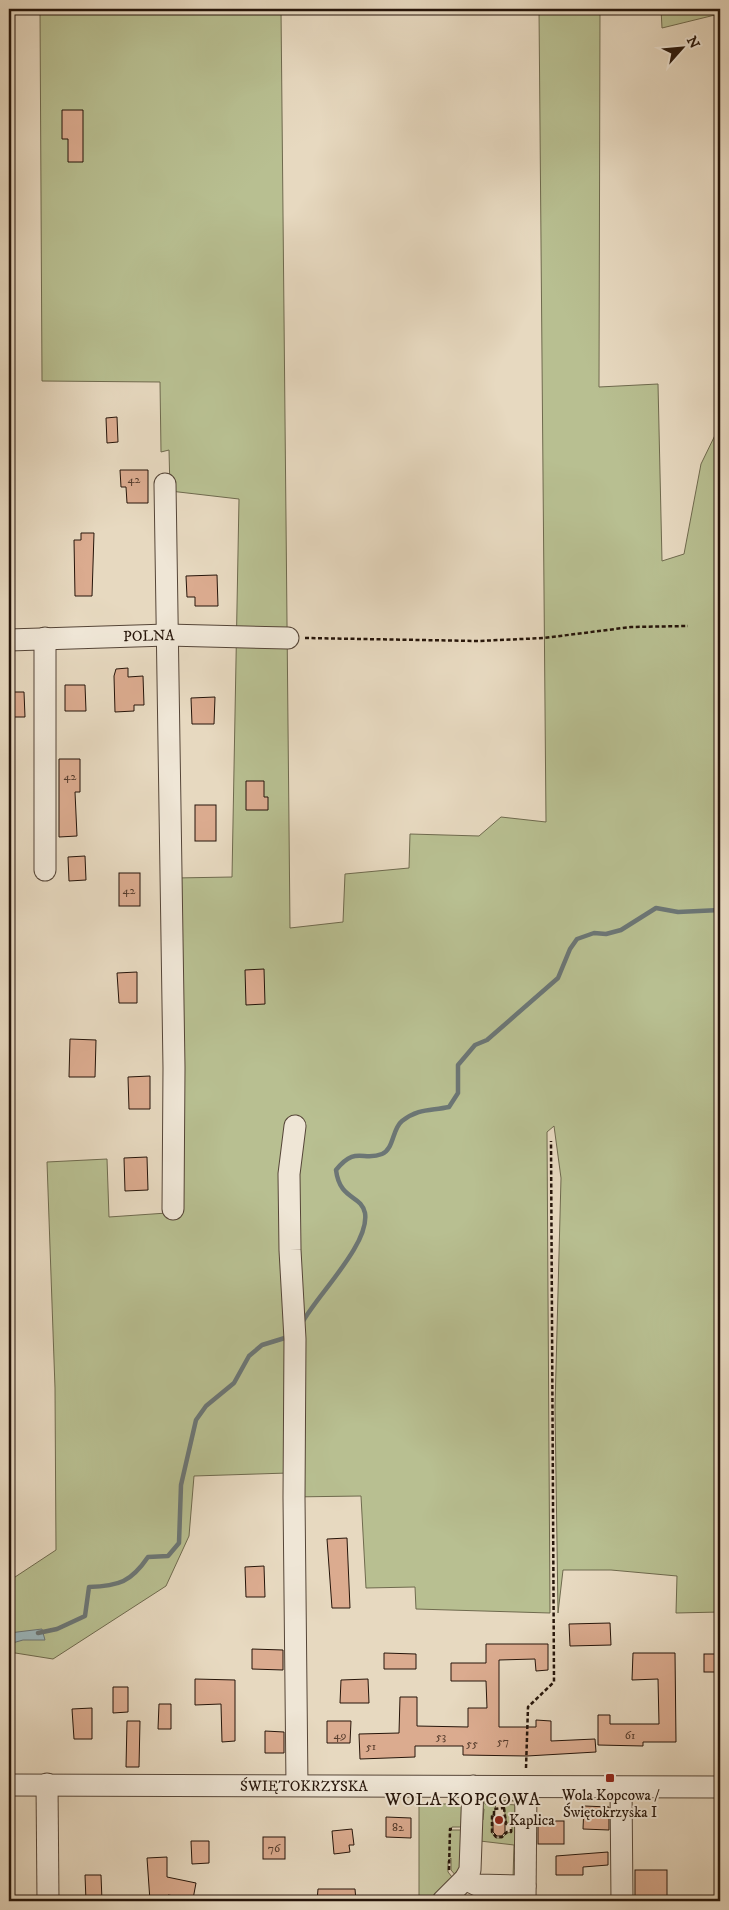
<svg xmlns="http://www.w3.org/2000/svg" width="729" height="1910" font-family="'IM FELL DW Pica',serif">
  <rect width="100%" height="100%" fill="#e7d9c0"/>
  <filter id="stains"><feTurbulence type="fractalNoise" baseFrequency=".004" numOctaves="4"/><feColorMatrix values="0 0 0 0 .2 0 0 0 0 .09 0 0 0 0 .02 0 0 0 .5 -.17"/></filter>
  <radialGradient id="worn" r=".72"><stop offset=".6" stop-color="#630" stop-opacity="0"/><stop offset="1" stop-color="#630" stop-opacity=".3"/></radialGradient>
  <g fill="#b8bf91" stroke="#6f6a4e">
    <path d="M40,9H281L290,928L343,922L345,874L409,868L410,834L479,836L501,817L546,822L539,9H600L599,387L658,384L662,561L684,554L701,464L720,425V1612L676,1613L677,1576L611,1570H563L558,1613L555,1407L561,1178L554,1126L547,1132L550,1613L416,1609L415,1587L366,1588L361,1496L290,1497L288,1473L194,1476L189,1536L166,1586L53,1659L9,1652V1581L56,1550L55,1388L47,1162L107,1159L109,1217L167,1213L175,878L232,877L239,499L170,491L169,450L161,452L160,382L42,381Z"/>
    <path d="M661,9H719V14L662,28Z"/>
    <path d="M517,1800L521,1865L513,1878L514,1845L480,1841L481,1820H483L484,1809L481,1808V1801H485V1804H496L494,1815H492V1833L496,1838H502L507,1833L512,1832V1824L507,1823L503,1804L516,1805V1801H503Z"/>
    <path d="M419,1804H465L464,1827H452L451,1830H467L466,1864L457,1877L451,1870V1858L448,1861V1872L452,1877L438,1901H419Z"/>
  </g>
  <path fill="#9bb7bd" stroke="#6c7675" d="M42,1629L45,1640H23L9,1644V1633Z"/>
  <g fill="none" stroke-linecap="round" stroke-linejoin="round">
    <g stroke="#6c7675" stroke-width="4.5">
      <path d="M302,1323C317,1295 370,1244 365,1213C361,1194 340,1201 336,1170C356,1145 363,1162 382,1154C394,1149 392,1129 402,1121C419,1108 430,1111 449,1107L458,1093V1065L475,1045L487,1040L558,978L570,949L577,939L594,933L606,934L621,930L656,908L678,912L720,910"/>
      <path d="M38,1633L57,1629L85,1616L89,1587C119,1586 131,1582 148,1557L168,1556L179,1543L181,1485L196,1420L206,1406L234,1383L249,1356L262,1345L288,1337"/>
    </g>
  </g>
  <g fill="#dbab8f" stroke="#26150a">
    <path d="M62,110H83V162H68V139H62Z"/>
    <path d="M117,417L118,442L107,443L106,418Z"/>
    <path d="M120,470H148V503H127L126,487H121Z"/>
    <path d="M81,533H94L92,596H75L74,540H81Z"/>
    <path d="M217,575L218,606H195V597H187L186,576Z"/>
    <path d="M128,668V677L143,676L144,705H134V711L115,712L114,676L116,669Z"/>
    <path d="M65,685H85L86,711H65Z"/>
    <path d="M9,692H24L25,717H9Z"/>
    <path d="M215,697L214,724H192L191,698Z"/>
    <path d="M59,759H80V792H75L77,836L59,837Z"/>
    <path d="M246,781H264V797H268V810H246Z"/>
    <rect x="195" y="805" width="21" height="36"/>
    <path d="M85,856L86,880L69,881L68,857Z"/>
    <rect x="119" y="873" width="21" height="33"/>
    <path d="M264,969L265,1004L246,1005L245,970Z"/>
    <path d="M137,972V1003H119L117,973Z"/>
    <path d="M70,1039L96,1040L95,1077H69Z"/>
    <path d="M150,1076V1109H129L128,1077Z"/>
    <path d="M147,1157L148,1190L125,1191L124,1158Z"/>
    <path d="M347,1538L350,1608H332L327,1539Z"/>
    <path d="M264,1566L265,1597H246L245,1567Z"/>
    <path d="M610,1623L611,1645L570,1646L569,1624Z"/>
    <path d="M486,1644H548V1670L536,1671L535,1659L499,1660V1727H536V1720L551,1721V1741L595,1739L596,1752L527,1756L463,1755V1746H415V1757L360,1759L359,1734L399,1733L400,1697H417V1726L468,1727V1708H487L486,1681H451V1663H486Z"/>
    <path d="M252,1649L283,1650V1670L252,1669Z"/>
    <path d="M384,1653L416,1654V1669H384Z"/>
    <path d="M633,1653H675L676,1742H643V1746L598,1745V1715H610V1724H659L658,1679L632,1680Z"/>
    <rect x="704" y="1654" width="16" height="18"/>
    <path d="M195,1679L235,1680V1741L222,1742L221,1704L195,1705Z"/>
    <path d="M368,1679L369,1703H340L341,1680Z"/>
    <path d="M113,1687H128V1712L113,1713Z"/>
    <path d="M159,1704H171V1729H158Z"/>
    <path d="M92,1708V1739H74L72,1709Z"/>
    <path d="M127,1721H140L139,1767H126Z"/>
    <path d="M327,1721H351L350,1743H327Z"/>
    <path d="M265,1731L284,1732V1753H265Z"/>
    <path d="M584,1806L609,1807V1830L583,1829Z"/>
    <path d="M493,1816H505V1832L502,1836H497L493,1832Z"/>
    <path d="M386,1817L411,1818V1838L386,1837Z"/>
    <rect x="538" y="1821" width="26" height="23"/>
    <path d="M352,1829L354,1845H349L350,1852L334,1854L332,1831Z"/>
    <rect x="263" y="1837" width="22" height="22"/>
    <path d="M191,1841H209V1863L192,1864Z"/>
    <path d="M608,1852V1865L583,1867V1875H556V1856Z"/>
    <path d="M167,1857V1877L196,1883L193,1899L168,1895V1901H150L147,1858Z"/>
    <rect x="635" y="1870" width="32" height="31"/>
    <path d="M85,1875H101L102,1901H86Z"/>
    <path d="M318,1889H355L356,1901H317Z"/>
  </g>
  <g fill="none" stroke-linecap="round" stroke-linejoin="round">
    <defs>
      <g id="minor">
        <path d="M165,484L174,1068L173,1209"/>
        <path id="s1" d="M9,640L167,635L288,638"/>
        <path d="M45,870V638"/>
        <path d="M295,1126L289,1174L290,1250L295,1339L294,1497L297,1785"/>
        <path d="M47,1784L48,1901"/>
        <path id="s2" d="M9,1785L720,1787"/>
        <path d="M621,1788L622,1901"/>
        <path d="M465,1879L477,1885L525,1886"/>
        <path d="M443,1901L465,1879L470,1870L473,1786"/>
        <path d="M525,1901L526,1787"/>
      </g>
    </defs>
    <use href="#minor" stroke="#564638" stroke-width="23"/>
    <g stroke="#26150a" stroke-width="2.5" stroke-dasharray="4 2.5" stroke-linecap="butt">
      <path d="M305,638L478,641L544,638L631,627L688,626"/>
      <path d="M526,1768L528,1707L554,1682L551,1141"/>
      <path d="M504,1808L506,1824H511V1832H507L502,1837H496L492,1832V1815H494V1809Z"/>
      <path d="M449,1870L450,1829H453"/>
    </g>
    <use href="#minor" stroke="#efe6d6" stroke-width="21"/>
  </g>
  <g fill="#8f2418" stroke="#efe6d6" stroke-width="2">
    <rect x="605" y="1773" width="10" height="10" rx="2.5"/>
    <circle cx="499" cy="1820" r="5"/>
  </g>
  <g text-anchor="middle" stroke-width="4" stroke-linejoin="round" paint-order="stroke">
    <g font-size="12" fill="#533a2b">
      <text x="134" y="483">42</text>
      <text x="70" y="780">42</text>
      <text x="129" y="894">42</text>
      <text x="340" y="1739">49</text>
      <text x="630" y="1739">61</text>
      <text x="441" y="1740">53</text>
      <text x="503" y="1745">57</text>
      <text x="472" y="1747">55</text>
      <text x="371" y="1750">51</text>
      <text x="398" y="1831">82</text>
      <text x="274" y="1852">76</text>
    </g>
    <g font-size="15" fill="#26150a" stroke="#efe6d6">
      <text dy="5" stroke="none"><textPath href="#s1" startOffset="140">POLNA</textPath></text>
      <text dy="5" stroke="none"><textPath href="#s2" startOffset="295">ŚWIĘTOKRZYSKA</textPath></text>
    </g>
    <g font-size="15" fill="#26150a" stroke="#efe6d6">
      <text x="610" y="1800">Wola Kopcowa /<tspan x="610" dy="17">Świętokrzyska I</tspan></text>
      <text x="509" y="1825" text-anchor="start">Kaplica</text>
    </g>
    <g font-size="18" letter-spacing="1" fill="#26150a" stroke="#efe6d6">
      <text x="463" y="1805">WOLA KOPCOWA</text>
    </g>
  </g>
  <rect width="729" height="1910" fill="none" stroke="#e7d9c0" stroke-width="30"/>
  <rect x="10" y="10" width="709" height="1890" fill="none" stroke="#26150a" stroke-width="2.5"/>
  <rect x="15" y="15" width="699" height="1880" fill="none" stroke="#26150a"/>
  <g transform="translate(682 48) rotate(63)" stroke="#efe6d6" stroke-width="4" paint-order="stroke">
  <path d="M0-4L9 19L0 12L-9 19Z" fill="#26150a"/>
  <text y="-8" font-size="14" font-weight="bold" text-anchor="middle" fill="#26150a">N</text>
  </g>
  <rect width="100%" height="100%" filter="url(#stains)"/>
  <rect width="100%" height="100%" fill="url(#worn)"/>
</svg>
